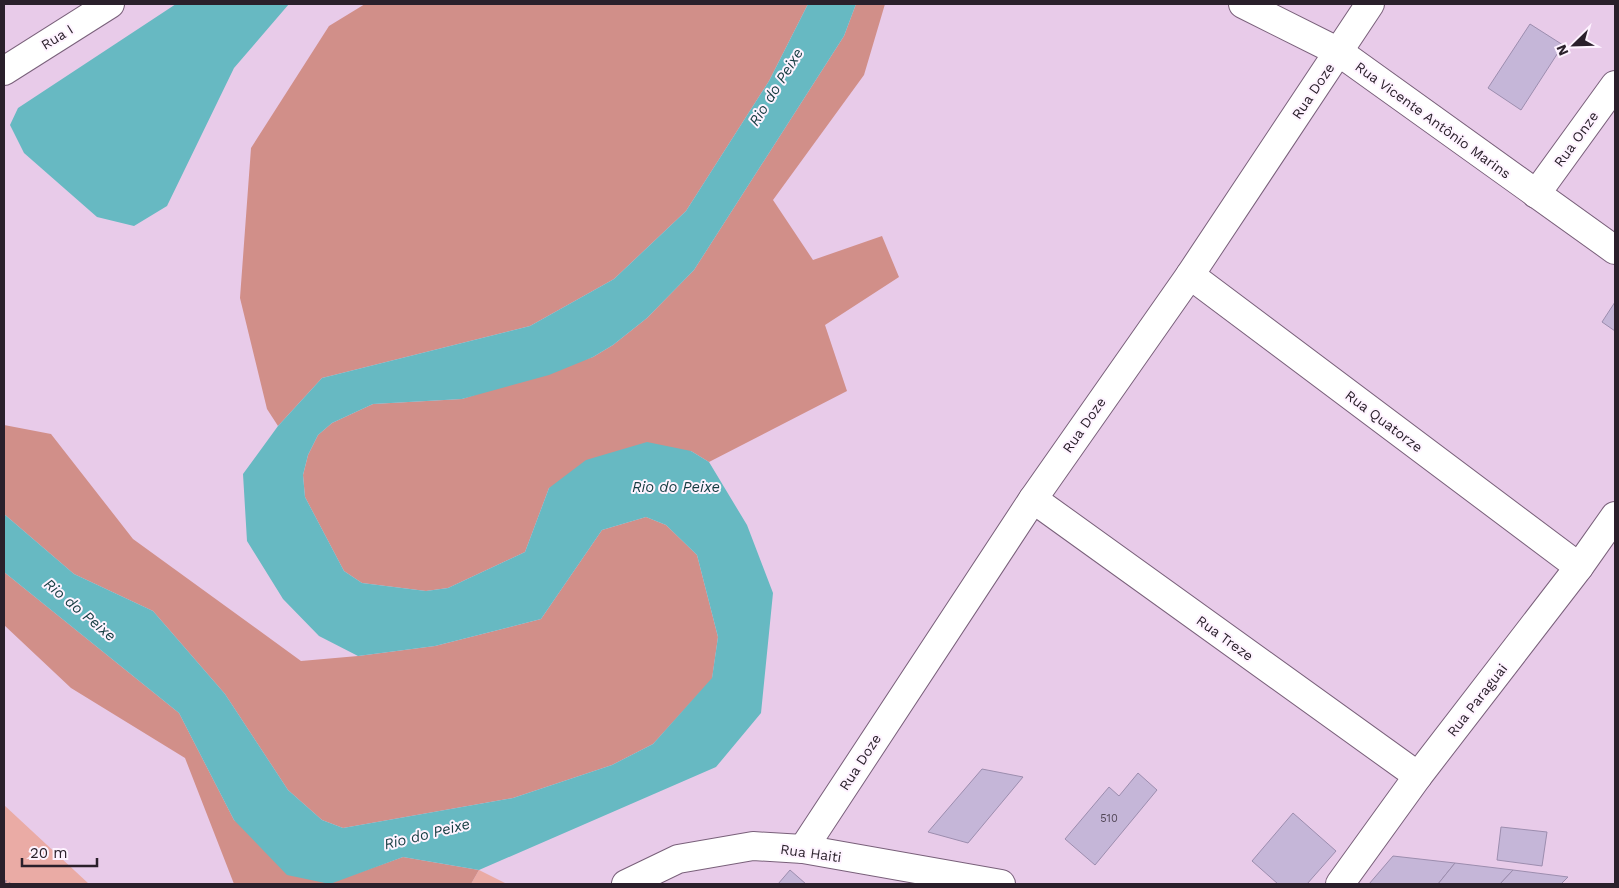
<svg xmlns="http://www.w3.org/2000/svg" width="1619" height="888" font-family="'Work Sans',sans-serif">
  <rect width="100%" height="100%" fill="#e8cbe9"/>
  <g fill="#eaaba5">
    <path d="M4,805L89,884H4Z"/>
    <path d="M479,870L507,884H471Z"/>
  </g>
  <g fill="#d18f89">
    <path d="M365,4H808L769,81L686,211L614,279L530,326L322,378L278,426L267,409L240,298L251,148L329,26Z"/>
    <path d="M856,4H885L864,75L773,200L813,260L882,236L899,277L825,325L847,391L709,462L691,451L549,488L525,552L448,588L426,591L362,583L344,571L305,497L303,475L308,455L318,435L332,423L373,404L462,399L593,357L613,345L647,318L694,270L844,36Z"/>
    <path d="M4,425L51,434L133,539L301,661L358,656L435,646L541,619L602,530L646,517L666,525L697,555L718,637L712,679L653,744L612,765L513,798L343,828L322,820L288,790L225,694L153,611L74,574L4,514Z"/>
    <path d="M4,572L179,713L234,820L330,883L403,857L479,870L471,884H234L185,758L71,688L4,625Z"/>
  </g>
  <g fill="#67b9c2">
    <path d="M176,4H289L234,68L167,206L134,226L97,217L24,153L10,125L18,108Z"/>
    <path d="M808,4H856L844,36L694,270L647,318L613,345L593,357L549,375L462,399L373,404L332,423L318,435L308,455L303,475L305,497L344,571L362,583L426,591L448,588L525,552L549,488L586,460L647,442L691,451L709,462L747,525L773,593L761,713L716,767L479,870L403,857L330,884L287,875L234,820L179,713L4,572V514L74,574L153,611L225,694L288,790L322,820L343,828L513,798L612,765L653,744L712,678L718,637L697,555L666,525L646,517L602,530L541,619L435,646L358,656L319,636L283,599L247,541L243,474L278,426L322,378L530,326L614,279L686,211L769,81Z"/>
  </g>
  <g fill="#c5b6d8" stroke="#9c8dae">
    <path d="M1530,24L1563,45L1521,110L1488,88Z"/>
    <path d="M1615,302V331L1602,322Z"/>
    <path d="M982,769L1023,777L968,843L928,832Z"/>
    <path d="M1138,773L1157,790L1095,865L1065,839L1109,787L1119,796Z"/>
    <path d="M1293,813L1336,851L1307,884H1278L1252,861Z"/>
    <path d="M1501,827L1547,832L1542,866L1497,860Z"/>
    <path d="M1393,856L1455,863L1438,884H1369Z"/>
    <path d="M1455,863L1513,870L1500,884H1438Z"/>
    <path d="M790,870L806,884H778Z"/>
    <path d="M1513,870L1568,877L1561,884H1500Z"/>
  </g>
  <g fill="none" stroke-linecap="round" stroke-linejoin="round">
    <defs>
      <g id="minor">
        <path d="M1243,4L1339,52L1615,250"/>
        <path d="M4,71L110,4"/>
        <path d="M1536,194L1615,85"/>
        <path d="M1190,275L1579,567"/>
        <path d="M1033,499L1418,776"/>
        <path d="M803,849L1033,499L1190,275L1370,4"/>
        <path d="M626,884L678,859L753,846L803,849L1001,884"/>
        <path d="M1340,884L1418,776L1579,567L1615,516"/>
      </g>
    </defs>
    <use href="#minor" stroke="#79607a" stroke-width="30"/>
    <path stroke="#9c869d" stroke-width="3" stroke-dasharray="2.5 2.5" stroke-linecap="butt" d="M4,881L10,884"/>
    <use href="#minor" stroke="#fff" stroke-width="28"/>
  </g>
  <g text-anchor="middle" stroke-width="4" stroke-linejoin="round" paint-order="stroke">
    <g font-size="11" fill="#514656">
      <text x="1109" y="822">510</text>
    </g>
    <g font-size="14" fill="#2a202b" stroke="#fef3ff">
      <text transform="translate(57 37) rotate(-32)" y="5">Rua I</text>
      <text transform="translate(1313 91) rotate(-56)" y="5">Rua Doze</text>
      <text transform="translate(1433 120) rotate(36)" y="5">Rua Vicente Antônio Marins</text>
      <text transform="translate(1576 139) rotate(-54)" y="5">Rua Onze</text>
      <text transform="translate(1384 421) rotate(37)" y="5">Rua Quatorze</text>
      <text transform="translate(1084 425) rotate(-55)" y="5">Rua Doze</text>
      <text transform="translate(1225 638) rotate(36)" y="5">Rua Treze</text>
      <text transform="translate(1477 700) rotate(-52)" y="5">Rua Paraguai</text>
      <text transform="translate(860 762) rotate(-57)" y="5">Rua Doze</text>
      <text transform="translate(811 853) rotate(8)" y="5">Rua Haiti</text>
    </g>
    <g font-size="15" font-style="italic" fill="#153c41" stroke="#fef3ff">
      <text transform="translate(776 87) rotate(-58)" y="5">Rio do Peixe</text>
      <text x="676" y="492">Rio do Peixe</text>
      <text transform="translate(80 610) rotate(40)" y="5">Rio do Peixe</text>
      <text transform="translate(427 834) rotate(-14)" y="5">Rio do Peixe</text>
    </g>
  </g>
  <rect width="1619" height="888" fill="none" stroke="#2a202b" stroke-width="10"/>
  <g transform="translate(1574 45) rotate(247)" stroke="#fef3ff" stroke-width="4" paint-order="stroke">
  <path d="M0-4L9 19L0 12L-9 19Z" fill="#2a202b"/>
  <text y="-8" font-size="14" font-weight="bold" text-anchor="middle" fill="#2a202b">N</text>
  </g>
  <path d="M22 858v8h75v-8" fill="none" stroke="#2a202b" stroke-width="2.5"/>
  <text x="30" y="858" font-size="15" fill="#2a202b" stroke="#fef3ff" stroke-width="4" paint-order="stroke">20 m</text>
</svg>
